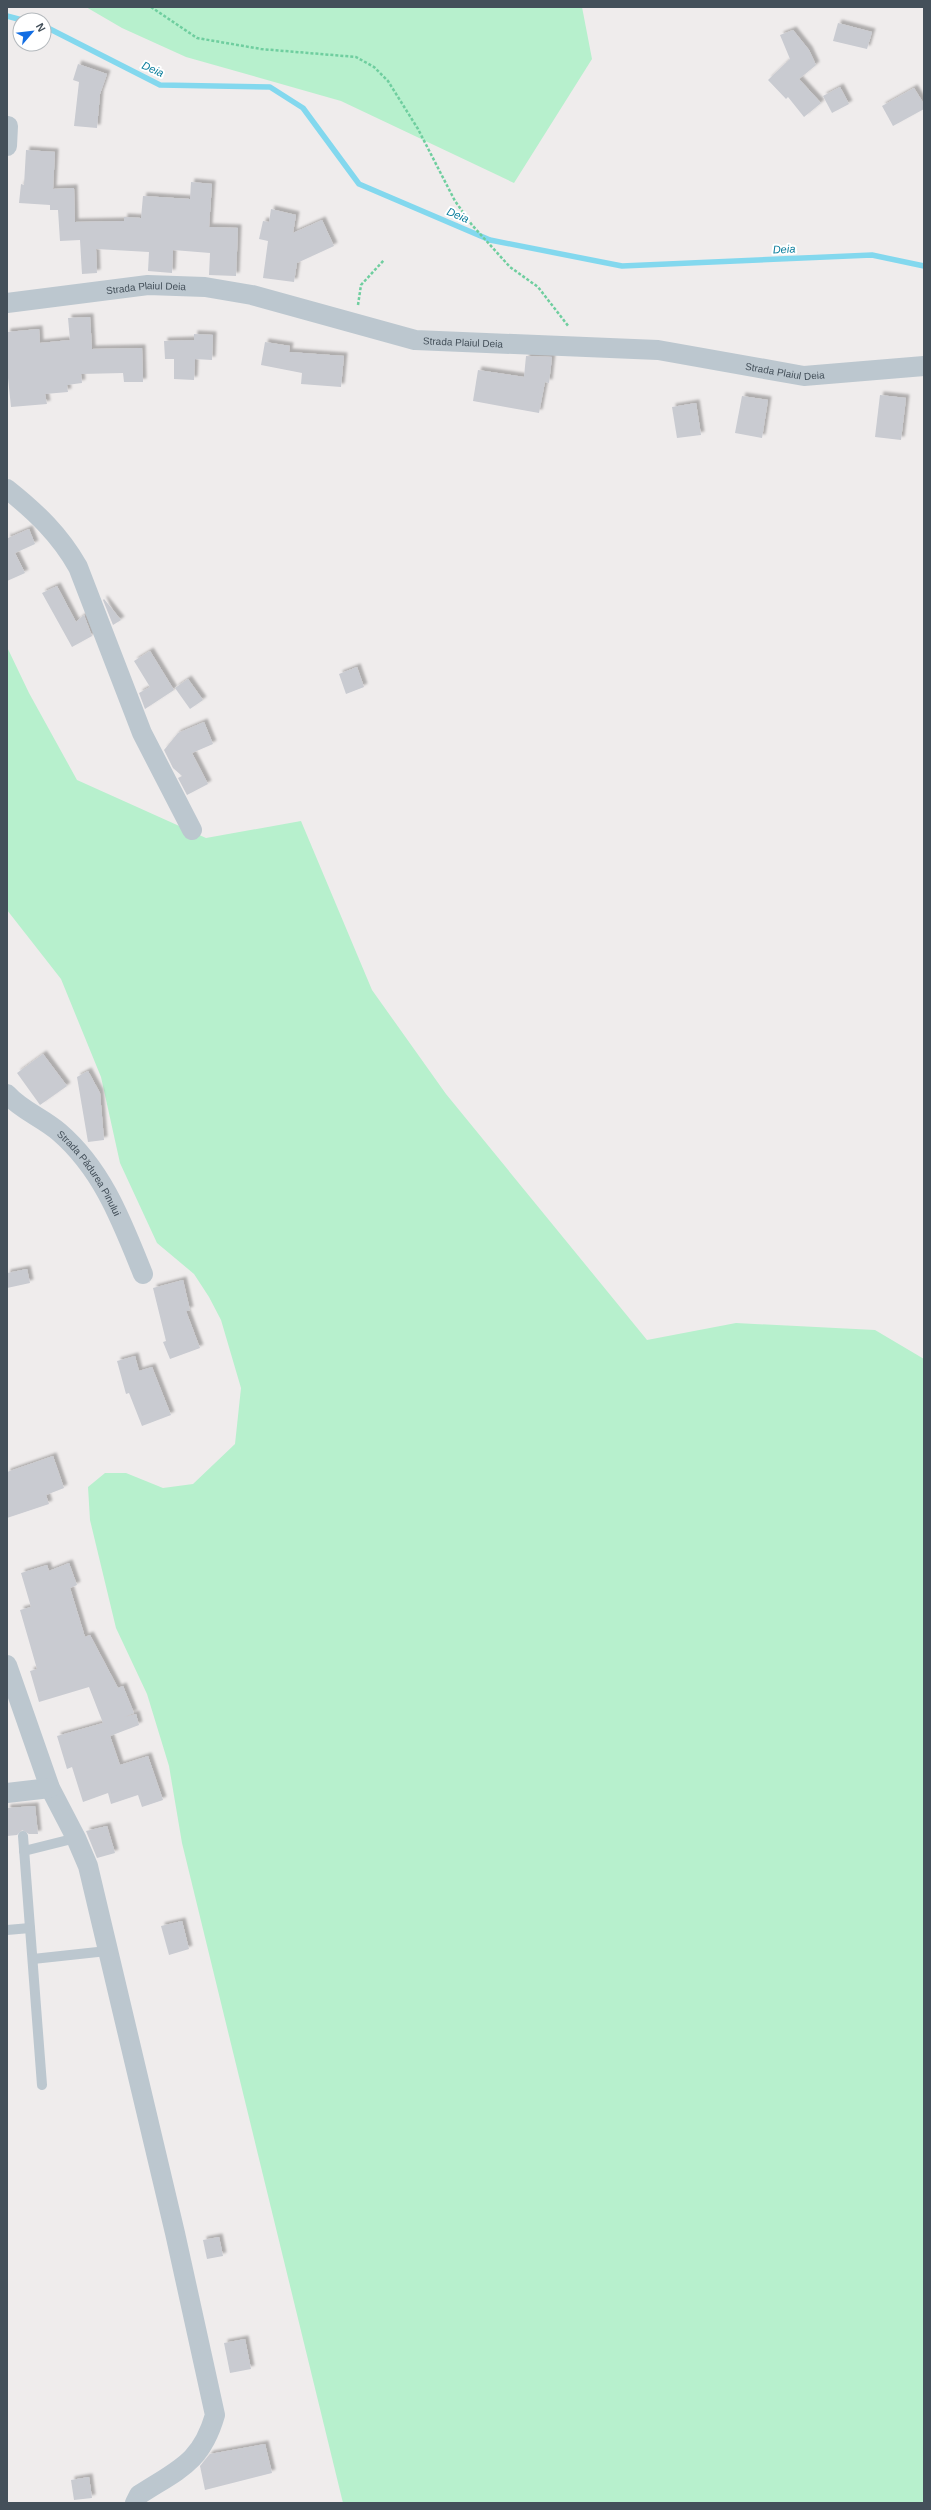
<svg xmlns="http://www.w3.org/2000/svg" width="931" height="2510" font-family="Helvetica,sans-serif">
  <defs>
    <filter id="shadow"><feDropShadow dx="3.5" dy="-3.5" stdDeviation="1" flood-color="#0004"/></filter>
  </defs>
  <rect width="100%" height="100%" fill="#efecec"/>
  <g fill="#b7f0cd">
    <path d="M86,7H582L592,59L514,183L341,101L186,57L122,28Z"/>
    <path d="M7,647L29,693L77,780L206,838L301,821L372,990L446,1094L647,1340L736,1323L875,1330L924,1359V2503H343L182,1843L169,1766L147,1694L116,1628L90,1520L88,1487L105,1473H126L163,1488L193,1484L235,1444L241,1388L221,1320L209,1297L194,1274L157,1243L120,1163L101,1077L61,979L7,910Z"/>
  </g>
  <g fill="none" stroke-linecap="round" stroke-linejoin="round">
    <g stroke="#83d8ee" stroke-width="5.5">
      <path d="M7,16L22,20"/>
      <path d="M44,26L160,85L270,87L303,108L359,184L490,240L622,266L872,255L924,266"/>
    </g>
  </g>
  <g fill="#c9cbd1" filter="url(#shadow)">
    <path d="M838,23L872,32L867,49L833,41Z"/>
    <path d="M793,30L809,50L816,65L799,79L821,103L804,117L788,97L786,99L768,80L790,59L780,35Z"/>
    <path d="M78,64L107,74L100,94L97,128L74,126L79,82L73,80Z"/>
    <path d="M840,87L849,104L832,113L823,96Z"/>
    <path d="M914,88L924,104V109L893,126L882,106Z"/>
    <path d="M26,150L55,152L53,189L74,188L75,222L124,221V217L141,218L143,196L190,199L191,182L212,184L209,227L238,228L236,276L209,275L210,253L173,250L172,273L148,271L149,252L96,249L97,273L82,274L80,240L60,241L58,210H50V205L19,203L21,184L24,185Z"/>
    <path d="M271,209L296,215L293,233L322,220L334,246L297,263L294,282L263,278L268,241L259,239L263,221L269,222Z"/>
    <path d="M90,317L92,349L142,348L143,382H124L123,373L81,374L82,383L67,385L68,392L45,394L47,404L11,407L7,368V332L39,329L40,343L70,340L68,318Z"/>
    <path d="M194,334L213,335L212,360L195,359L194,380L174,379V359H165L164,341L194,340Z"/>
    <path d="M265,342L290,346L289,352L344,356L341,387L301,384L302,373L261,365Z"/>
    <path d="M526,356L552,357L549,383L545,382L539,413L473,401L478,370L524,377Z"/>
    <path d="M880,395L906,398L901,440L875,437Z"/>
    <path d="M742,396L768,400L762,438L735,433Z"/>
    <path d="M696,403L701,435L677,438L672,407Z"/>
    <path d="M29,529L35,544L15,553L25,573L7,581V535L8,538Z"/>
    <path d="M57,586L76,622L84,615L92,636L72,647L42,593Z"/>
    <path d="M104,599L121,620L113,625L103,600Z"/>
    <path d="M150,651L174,690L145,709L139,693L150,687L134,661Z"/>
    <path d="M357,667L364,687L346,694L339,674Z"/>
    <path d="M188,679L203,700L190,709L175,688Z"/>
    <path d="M204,722L213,744L192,753L208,784L187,795L178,778L182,776L173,768L164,750L178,733Z"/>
    <path d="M43,1054L67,1086L40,1105L17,1073Z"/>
    <path d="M88,1071L100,1093L104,1140L88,1142L77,1077Z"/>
    <path d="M27,1269L30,1283L7,1288V1273Z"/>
    <path d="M183,1280L190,1310L186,1311L200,1348L170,1359L163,1342L166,1341L153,1288Z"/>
    <path d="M135,1356L139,1371L152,1367L171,1415L142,1426L129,1393L126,1394L117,1361Z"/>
    <path d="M53,1456L64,1488L46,1495L49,1504L7,1518V1472Z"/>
    <path d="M69,1563L77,1585L70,1588L85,1637L90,1635L118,1688L123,1686L134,1713L124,1717L136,1714L139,1725L110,1736L120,1765L148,1756L163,1800L142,1807L138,1795L111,1804L108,1793L83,1802L72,1767L67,1769L57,1736L103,1723L89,1687L39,1702L30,1671L37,1669L20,1610L31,1607L21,1573L47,1565L49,1571Z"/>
    <path d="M35,1806L38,1834H29L22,1830L17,1835L7,1836V1808Z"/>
    <path d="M107,1826L115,1853L97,1858L86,1831Z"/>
    <path d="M182,1921L189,1949L169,1955L161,1926Z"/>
    <path d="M219,2237L223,2256L207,2259L203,2240Z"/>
    <path d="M245,2339L251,2369L230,2373L224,2343Z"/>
    <path d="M265,2444L272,2473L205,2490L200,2466L210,2454Z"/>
    <path d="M89,2477L92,2498L74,2500L71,2480Z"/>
  </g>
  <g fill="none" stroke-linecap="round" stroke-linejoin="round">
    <g stroke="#6fce9f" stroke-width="2.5" stroke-dasharray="3 2" stroke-linecap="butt">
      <path d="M151,7L197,38L261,49L356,57L374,67L388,81L418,129L455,201L472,225L510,267L538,287L569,327"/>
      <path d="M358,305L361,285L384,260"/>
    </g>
    <g stroke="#bcc7cf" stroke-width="10">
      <path d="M23,1836L42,2085"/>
      <path d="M24,1851L76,1838"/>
      <path d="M7,1930L30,1928"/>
      <path d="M33,1959L107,1951"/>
    </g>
    <g stroke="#bcc7cf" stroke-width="20">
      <path d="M7,146L8,126"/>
      <path id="s1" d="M7,303L148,285L205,287L252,295L415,340L658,350L804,376L924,366"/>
      <path d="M7,489C36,512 60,535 78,567L142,733L192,830"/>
      <path id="s2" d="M7,1094C21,1110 43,1118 59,1132C103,1170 122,1222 143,1274"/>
      <path d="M7,1665L50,1788L76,1838L88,1866L175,2233L215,2415C201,2463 179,2469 139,2495L135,2503"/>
      <path d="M7,1793L50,1788"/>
    </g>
  </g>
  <g text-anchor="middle" stroke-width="4" stroke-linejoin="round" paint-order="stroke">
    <g font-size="10" fill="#44505a" stroke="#fff">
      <text dy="4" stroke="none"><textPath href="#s1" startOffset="140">Strada Plaiul Deia</textPath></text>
      <text dy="4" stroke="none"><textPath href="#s1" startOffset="464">Strada Plaiul Deia</textPath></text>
      <text dy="4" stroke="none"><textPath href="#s1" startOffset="788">Strada Plaiul Deia</textPath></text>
      <text dy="4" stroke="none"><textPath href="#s2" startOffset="116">Strada Pădurea Pinului</textPath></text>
    </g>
    <g font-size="11" font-style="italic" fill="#087c9b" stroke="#fff">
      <text transform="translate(153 69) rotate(24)" y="4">Deia</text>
      <text transform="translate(458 215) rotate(23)" y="4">Deia</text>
      <text transform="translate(784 249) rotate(-3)" y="4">Deia</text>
    </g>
  </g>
  <rect width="931" height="2510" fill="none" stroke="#44505a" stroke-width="16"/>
  <g transform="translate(32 32) rotate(62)"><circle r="19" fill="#ffffff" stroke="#b4b9bd"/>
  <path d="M0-3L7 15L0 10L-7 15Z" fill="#126de3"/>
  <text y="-6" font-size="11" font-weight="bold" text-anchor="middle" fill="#44505a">N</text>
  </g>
</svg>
